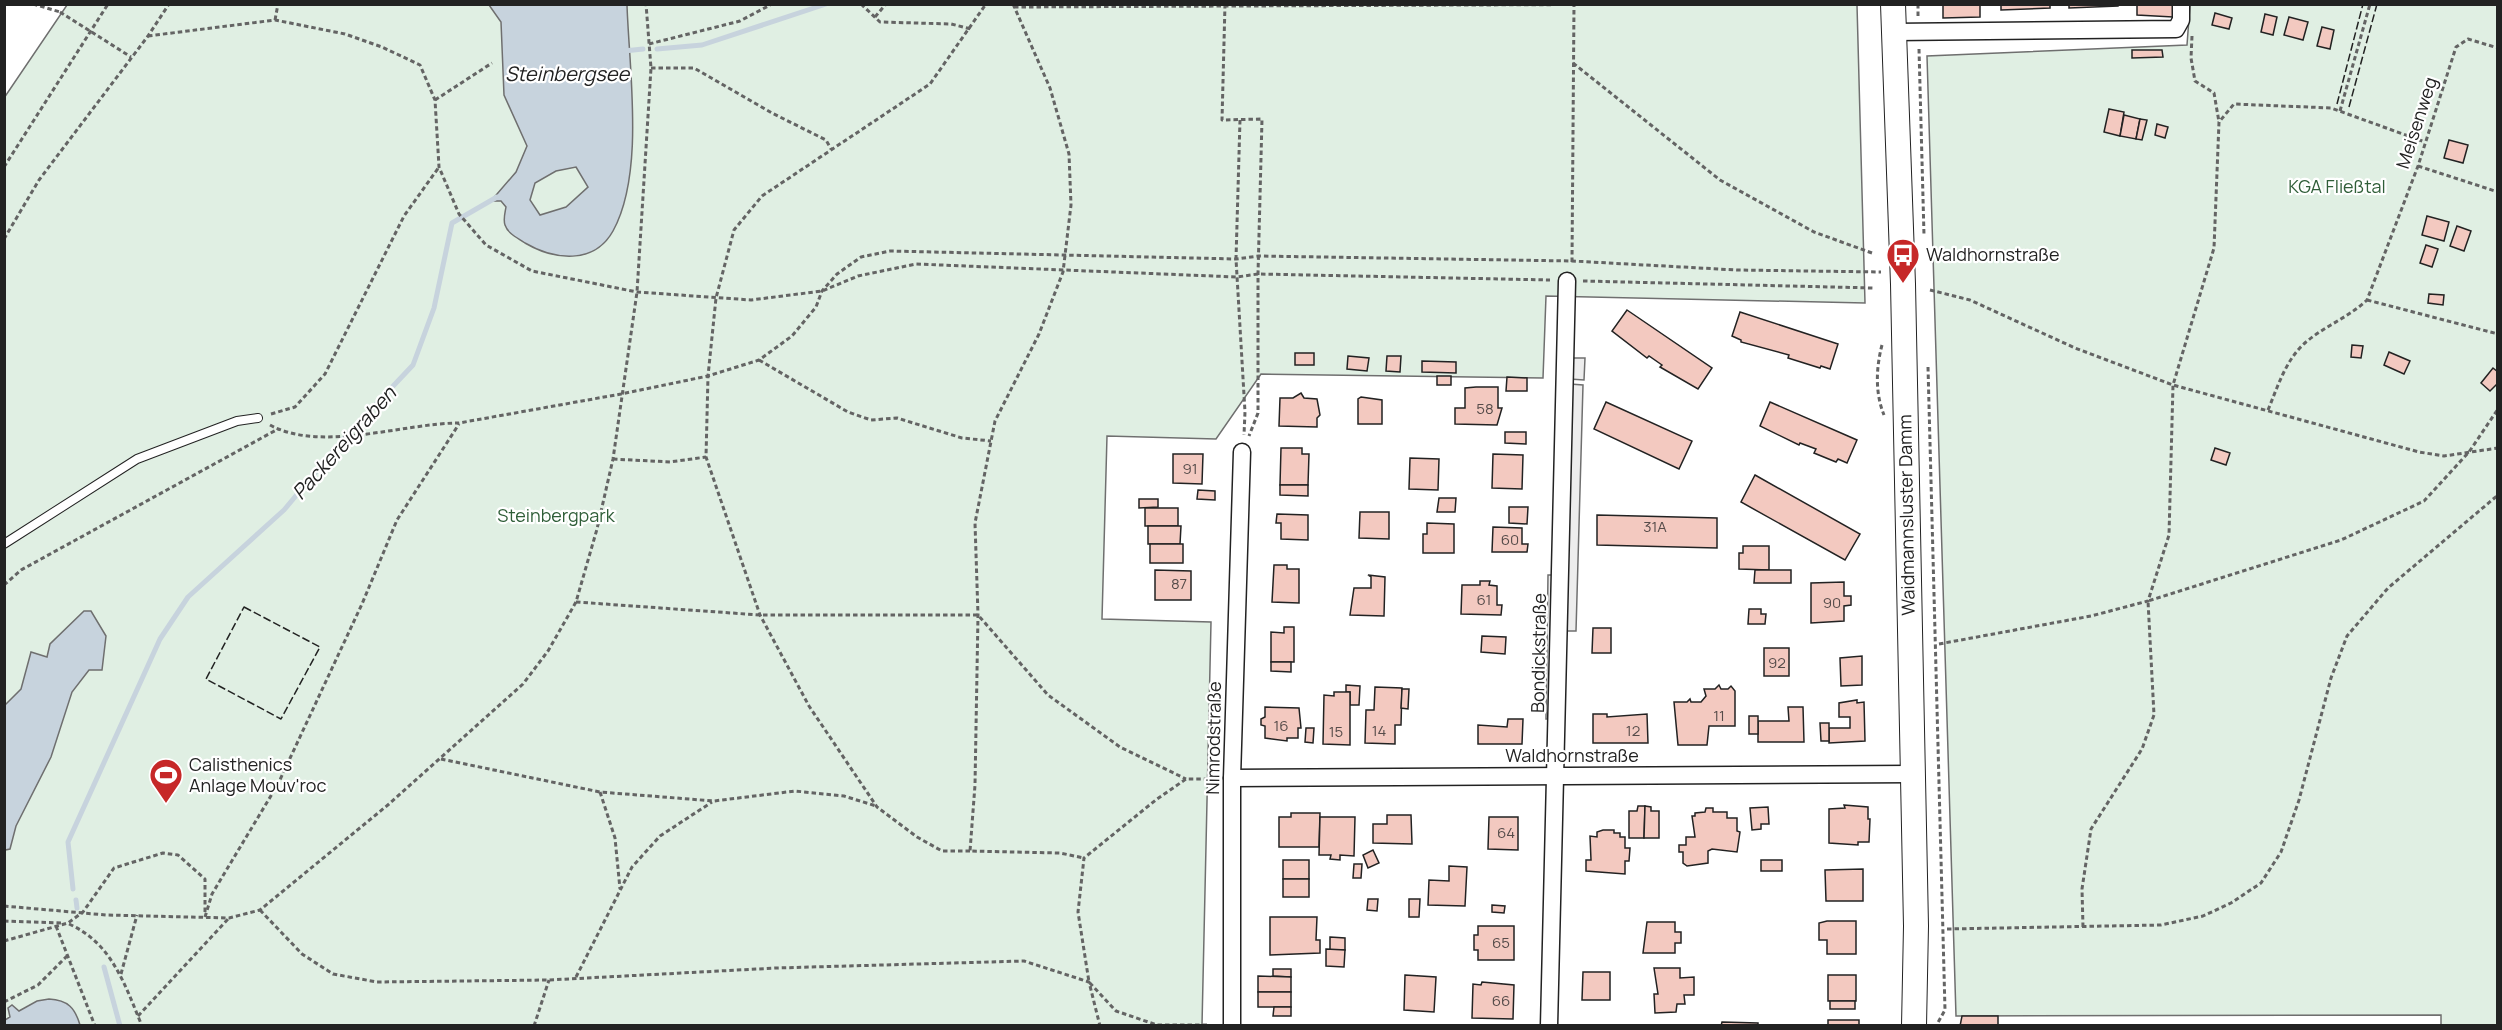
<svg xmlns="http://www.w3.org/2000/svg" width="2502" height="1030" font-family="Manrope,sans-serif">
  <rect width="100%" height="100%" fill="#fff"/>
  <g fill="#e0efe3" stroke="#6f6f6f" stroke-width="1.5">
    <path d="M67,5H1857L1865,303L1546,296L1543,378L1261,374L1216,439L1107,436L1102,619L1211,622L1202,1025H5L4,98Z"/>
    <path d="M2190,5H2497V1025H2441V1015L1956,1016L1927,56L2187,45Z"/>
  </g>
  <g fill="#ededed" stroke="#6f6f6f" stroke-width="1.5">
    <path d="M1571,358H1585L1584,380L1570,379Z"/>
    <path d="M1570,384L1583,385L1576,631H1563Z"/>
    <path d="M1548,575H1554L1552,719H1546Z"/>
  </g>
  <g fill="#c7d3dd" stroke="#6f6f6f" stroke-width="1.5" fill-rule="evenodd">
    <path d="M489,5H627C629,69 645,173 613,231C594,265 554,260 525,243C518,238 508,234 505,225C503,219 505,213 506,207L501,201H491L516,172L527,146L504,95L501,22ZM576,167L588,187L566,207L540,215L530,200L535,183L556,171Z"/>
    <path d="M84,611H91L106,636L102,670H89L72,692L51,757L16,826L10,849L5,850V705L21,689L31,652L47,657L50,644Z"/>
    <path d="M49,999C68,1000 75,1008 80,1025H5V1020L10,1017L8,1008L12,1005L19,1011L37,1001Z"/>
  </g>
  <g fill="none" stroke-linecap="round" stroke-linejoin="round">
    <g stroke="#c7d3dd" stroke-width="5">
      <path d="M657,49L702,45L826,4"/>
      <path d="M624,51L643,49"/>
      <path d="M73,889L68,842L160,639L188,597L284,510L345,437L413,365L434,308L452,223L497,197"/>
      <path d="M76,900L77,908"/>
      <path d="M104,967L120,1026"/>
    </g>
  </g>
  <g fill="#f3c9c0" stroke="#222" stroke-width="1.5">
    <path d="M1943,4H1980V17L1943,18Z"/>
    <path d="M2001,4H2050V8L2001,10Z"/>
    <path d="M2069,4H2118V6L2069,8Z"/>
    <path d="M2137,4H2173V17L2137,15Z"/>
    <path d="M2215,13L2232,18L2229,29L2212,25Z"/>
    <path d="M2265,14L2277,17L2273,35L2261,32Z"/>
    <path d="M2289,17L2308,22L2303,40L2284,35Z"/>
    <path d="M2322,27L2334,30L2330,49L2317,46Z"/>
    <path d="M2132,50H2162L2163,57L2132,58Z"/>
    <path d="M2109,109L2124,112L2120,136L2104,132Z"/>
    <path d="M2124,115L2140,119L2136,139L2120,136Z"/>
    <path d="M2140,119L2147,120L2142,140L2136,139Z"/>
    <path d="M2157,124L2168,127L2165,138L2155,135Z"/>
    <path d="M2449,140L2468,145L2463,163L2444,158Z"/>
    <path d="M2427,216L2449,222L2444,241L2422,235Z"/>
    <path d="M2457,226L2471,231L2464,251L2450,246Z"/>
    <path d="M2426,245L2438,249L2432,267L2420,263Z"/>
    <path d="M2429,294L2444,295L2443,305L2428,303Z"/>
    <path d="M1627,310L1712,368L1698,389L1660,367L1662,365L1649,356L1647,358L1612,331Z"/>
    <path d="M1740,312L1838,344L1830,369L1821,366L1820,368L1788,358L1789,355L1741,342V340L1732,336Z"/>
    <path d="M2352,345L2363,346L2361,358L2351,357Z"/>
    <path d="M2389,352L2410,361L2404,374L2384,365Z"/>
    <rect x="1295" y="353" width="19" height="12"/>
    <path d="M1348,356L1369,358L1367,371L1347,369Z"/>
    <path d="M1387,356H1401L1400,372L1386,371Z"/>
    <path d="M1422,361L1456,362V373L1422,372Z"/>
    <path d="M2493,368L2498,372V383L2490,391L2481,383Z"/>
    <rect x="1437" y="376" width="14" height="9"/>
    <path d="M1507,377L1527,378V391H1506Z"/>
    <path d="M1476,387H1498V408H1502L1497,425L1455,424V408H1465V388Z"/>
    <path d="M1301,393L1304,398L1317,399L1320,415L1317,418V427L1279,426L1280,398H1293Z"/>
    <path d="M1361,397L1382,400V424H1358V399Z"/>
    <path d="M1606,402L1692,441L1679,469L1594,429Z"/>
    <path d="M1770,402L1857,440L1847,463L1838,459L1836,462L1814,453L1816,449L1800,443L1799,445L1760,426Z"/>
    <path d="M1505,432H1526V444L1505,443Z"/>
    <path d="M1281,448H1302V454H1309L1308,485H1280Z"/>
    <path d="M2215,448L2230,453L2226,465L2211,460Z"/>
    <path d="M1173,454H1203L1202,484L1173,483Z"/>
    <path d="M1493,454L1523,455L1522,489L1492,488Z"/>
    <path d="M1410,458L1439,459L1438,490L1409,489Z"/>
    <path d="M1755,475L1860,534L1845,560L1741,502Z"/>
    <path d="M1280,485H1308V496L1280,495Z"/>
    <path d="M1198,490L1215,491V500L1197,499Z"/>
    <path d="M1439,498H1456L1455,512H1437Z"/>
    <path d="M1139,499H1158V507L1139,508Z"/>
    <path d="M1509,507H1528L1527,524L1509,523Z"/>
    <rect x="1145" y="508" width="33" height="18"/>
    <path d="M1360,512H1389V539L1359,538Z"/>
    <path d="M1277,514L1308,515V540L1281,539V523H1276Z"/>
    <path d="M1597,515L1717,518V548L1597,545Z"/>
    <path d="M1427,523L1454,524V553H1423V534H1427Z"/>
    <path d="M1148,526H1181L1180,544H1148Z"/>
    <path d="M1493,527L1522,528V544H1528L1527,552H1492Z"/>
    <rect x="1150" y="544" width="33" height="19"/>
    <path d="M1743,546H1769V570L1739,569V553H1743Z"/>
    <path d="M1274,565H1287V569H1299V603L1272,602Z"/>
    <path d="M1155,570L1191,571V600H1155Z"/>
    <path d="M1755,570H1791V583H1754Z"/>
    <path d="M1368,575L1385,577L1384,616L1350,615L1354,588H1371V577Z"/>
    <path d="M1480,581H1490L1489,585L1497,586V605H1502L1501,615L1461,614L1462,585H1480Z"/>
    <path d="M1844,582V596H1851V605L1844,606V621L1811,623V583Z"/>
    <path d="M1749,609H1761V614H1766L1765,624H1748Z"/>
    <path d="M1284,627H1294V662H1271V632L1284,633Z"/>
    <path d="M1593,628H1611V653H1592Z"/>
    <path d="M1482,636L1506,637L1505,654L1481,652Z"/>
    <rect x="1764" y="648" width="25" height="28"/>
    <path d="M1862,656V685L1841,686L1840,658Z"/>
    <path d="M1271,662H1291V672L1271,671Z"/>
    <path d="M1346,685L1360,686L1359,705H1350V692H1346Z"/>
    <path d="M1719,685L1721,689H1728L1731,686L1735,691V726H1709L1707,745H1678L1674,702H1687L1690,699L1691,702H1701L1706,696L1704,689H1715Z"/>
    <path d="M1375,687L1402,688L1401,725H1395V744L1365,743L1366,710H1374Z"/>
    <path d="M1402,689H1409L1408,709L1401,708Z"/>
    <path d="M1334,692H1350V745L1323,744L1324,695L1334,696Z"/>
    <path d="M1857,700V703L1864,702L1865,741L1829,743V728H1850V717H1839V703Z"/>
    <path d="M1265,707L1299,708L1301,728H1298V738H1287V741L1265,738V726L1261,725V719L1265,717Z"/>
    <path d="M1788,707H1803L1804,742H1758V721H1789Z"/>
    <path d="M1593,714H1607V717L1647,714L1648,743H1593Z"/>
    <rect x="1749" y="716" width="9" height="18"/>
    <path d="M1508,719H1523L1522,744H1478V725L1507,727Z"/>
    <path d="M1820,723H1829V741H1821Z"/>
    <path d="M1306,728H1314L1313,743L1305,742Z"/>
    <path d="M1844,805L1868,807V819H1870L1869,842H1858V845L1829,843V809L1845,808Z"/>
    <path d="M1638,806H1645L1644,838H1629V811H1637Z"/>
    <path d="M1645,806L1651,807V811H1659V838H1644Z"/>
    <path d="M1768,807L1769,824H1761V829L1752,830L1750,808Z"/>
    <path d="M1706,808H1713V812H1727V818H1737V831L1740,832L1737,852L1712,849L1708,851V863L1687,866L1683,863V852H1679V845H1686V837H1695L1692,816H1695V813L1705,812Z"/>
    <path d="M1291,813H1320L1319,847H1279V817H1291Z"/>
    <path d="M1387,815H1411L1412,844L1373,843V824H1387Z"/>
    <path d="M1320,817H1355L1354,856L1340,855V860L1330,859L1331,855H1319Z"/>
    <path d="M1489,817H1518V850L1488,849Z"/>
    <path d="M1603,830H1614V833H1620V837H1625V848H1630L1629,861H1625V874L1586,871V860H1591L1590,836L1597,837V832Z"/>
    <path d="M1373,850L1379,863L1368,868L1363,855Z"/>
    <rect x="1283" y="860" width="26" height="19"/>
    <rect x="1761" y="860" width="21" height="11"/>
    <path d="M1354,864H1362L1361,878H1353Z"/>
    <path d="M1449,866L1467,867L1465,906L1428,905L1429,880L1449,881Z"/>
    <path d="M1863,869V901H1826L1825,870Z"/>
    <rect x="1283" y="879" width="26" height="18"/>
    <path d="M1368,899H1378L1377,911L1367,910Z"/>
    <path d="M1409,899H1420L1419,917H1409Z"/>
    <path d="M1492,905L1505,906L1504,913L1492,912Z"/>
    <path d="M1270,917H1317L1316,940H1320V953L1270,955Z"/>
    <path d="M1827,921H1856V954H1827V940H1819V923Z"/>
    <path d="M1647,922H1675V932H1681V943H1675V953H1643Z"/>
    <path d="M1478,926H1514V960H1478V950H1474V935H1478Z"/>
    <path d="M1330,937L1345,938V950H1330Z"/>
    <path d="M1326,949L1345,950L1344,967L1326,966Z"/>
    <path d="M1654,968H1680V978L1694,977V995H1684L1685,1004H1677L1676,1012L1655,1013L1654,994H1658Z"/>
    <path d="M1273,969H1291V977L1273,976Z"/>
    <path d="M1583,972H1610V1000H1582Z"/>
    <path d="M1405,975L1436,977L1434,1012L1404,1010Z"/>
    <rect x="1828" y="975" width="28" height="26"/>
    <path d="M1258,976L1291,977V992H1258Z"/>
    <path d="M1482,982L1514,985L1513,1019L1472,1018L1473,984L1481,985Z"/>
    <rect x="1258" y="992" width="33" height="15"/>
    <rect x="1830" y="1001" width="25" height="8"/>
    <path d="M1274,1007H1291V1016H1273Z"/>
    <path d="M1962,1016H1998V1026H1960Z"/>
    <rect x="1828" y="1020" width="31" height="6"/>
    <path d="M1722,1022L1758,1023V1026H1721Z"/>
  </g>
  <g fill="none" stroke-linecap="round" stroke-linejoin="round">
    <defs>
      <path id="lane" d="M4,544L137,459L237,421L258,418"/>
      <g id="street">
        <path d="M1894,32L2176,29L2181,20V4"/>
        <path d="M1232,778L1913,774"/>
        <path d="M1232,1026V778L1242,452"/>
        <path d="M1549,1026L1567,281"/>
      </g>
      <path id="secondary" d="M1893,4L1903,284L1916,926L1914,1026"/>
    </defs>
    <use href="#lane" stroke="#222" stroke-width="10"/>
    <use href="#street" stroke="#222" stroke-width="19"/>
    <use href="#secondary" stroke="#222" stroke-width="26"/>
    <g stroke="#646464" stroke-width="3" stroke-dasharray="4.5 3" stroke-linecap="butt">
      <path d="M33,4L60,12"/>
      <path d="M861,4L880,22L951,24L971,29"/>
      <path d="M1013,4L1050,88L1069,154L1071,205L1063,272L1039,334L995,421L975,523L978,615L975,785L970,851L1060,853L1084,858"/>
      <path d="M1225,4L1222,120L1262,119L1258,274V413L1249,436"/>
      <path d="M1918,4V16"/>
      <path d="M1014,7L1693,4"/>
      <path d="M875,17L886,4"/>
      <path d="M275,20L278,4"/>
      <path d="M148,36L275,20L345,34L382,47L420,65L435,100L439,167L459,214L486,245L532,271L637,292L751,300L822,291L858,276L916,264L1237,277L1258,274L1550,280"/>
      <path d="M2192,36L2191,58L2195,81L2214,93L2219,122"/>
      <path d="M649,44L740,21L772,4"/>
      <path d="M1919,49L1924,235"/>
      <path d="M1573,63L1720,180L1814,232L1872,253"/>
      <path d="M651,68H694L772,113L826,140L831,149"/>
      <path d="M435,100L492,63"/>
      <path d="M2340,111L2370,4"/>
      <path d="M1240,120L1236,259L1245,412L1244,435"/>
      <path d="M2418,166L2498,192"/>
      <path d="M4,167L108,4"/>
      <path d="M4,239L39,180L148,36L169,4"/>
      <path d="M1572,262L1574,4"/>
      <path d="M1583,281L1873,288"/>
      <path d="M1930,290L1970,300L2075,348L2173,385L2419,452L2444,456L2498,448"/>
      <path d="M2367,300L2498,334"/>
      <path d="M1882,345C1876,368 1875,393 1884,415"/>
      <path d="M759,360L848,412L871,420L897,418L962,438L991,441"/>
      <path d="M1928,367L1945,1010L1936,1026"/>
      <path d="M2268,410C2278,386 2286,359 2306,342C2325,326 2349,317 2367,300L2418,166L2456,47L2468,39L2498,48"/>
      <path d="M271,414L295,407L325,374L404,216L439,167"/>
      <path d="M270,425C321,453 404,423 459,423L621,394L708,376L759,360L792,336L816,307L822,291L837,274L861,257L890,251L1236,259L1259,256L1572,261L1737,270L1881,272"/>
      <path d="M613,459L670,462L706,457"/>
      <path d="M4,585L21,570L278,429"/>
      <path d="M576,602L760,615H978L1048,695L1120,747L1186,779"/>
      <path d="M1939,644L2091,616L2148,601L2169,535L2173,385L2214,248L2219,122L2234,104L2331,108L2425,142"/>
      <path d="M441,759L600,792L714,801L795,791L844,796L876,806"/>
      <path d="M600,792L615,838L620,889"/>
      <path d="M970,851H942L917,837L877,807L809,706L760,615L706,457L708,376L716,298L734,230L762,196L930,84L986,4"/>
      <path d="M4,906L106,915L229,918L260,910L389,804L523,684L548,651L576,602L597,529L613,459L637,292L651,68L646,4"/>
      <path d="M260,910L302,954L333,974L377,982L549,980L776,968L1024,961L1089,982L1100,1026"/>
      <path d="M205,917L212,894L278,784L362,604L397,520L459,424"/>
      <path d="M4,921L63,923"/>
      <path d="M69,924C112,943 125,985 142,1026"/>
      <path d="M56,926L95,1026"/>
      <path d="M2083,927L2082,889L2091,829L2142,749L2154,715L2148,601L2341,540L2424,501L2469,452L2498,409"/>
      <path d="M1947,929L2161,925L2203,916L2231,903L2261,883L2281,852L2299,800L2331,678L2347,636L2388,588L2498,495"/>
      <path d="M4,941L68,923L83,912L114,868L163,853L178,855L205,879V912"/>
      <path d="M121,974L137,915"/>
      <path d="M576,977L632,867L660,836L712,802"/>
      <path d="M4,1002L38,985L67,956"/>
      <path d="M138,1016L229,918"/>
      <path d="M1207,1025H1157L1116,1011L1089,982L1078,912L1084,858L1157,799L1186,779H1214"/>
      <path d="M534,1026L549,980"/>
    </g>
    <use href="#lane" stroke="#fff" stroke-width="8"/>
    <use href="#street" stroke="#fff" stroke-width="16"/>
    <use href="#secondary" stroke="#fff" stroke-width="24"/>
    <path stroke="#646464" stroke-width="3" stroke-dasharray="4.5 3" stroke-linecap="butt" d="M60,12L131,57"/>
    <g stroke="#222" stroke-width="1.5" stroke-dasharray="8 3" stroke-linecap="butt">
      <path d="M2337,104L2363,4"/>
      <path d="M2349,107L2377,4"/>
      <path d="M244,607L320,647L281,719L206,679Z"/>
    </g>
  </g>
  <defs>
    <symbol id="bus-pin" viewBox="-11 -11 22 30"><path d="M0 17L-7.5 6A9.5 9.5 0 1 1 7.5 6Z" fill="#c62828" stroke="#fff"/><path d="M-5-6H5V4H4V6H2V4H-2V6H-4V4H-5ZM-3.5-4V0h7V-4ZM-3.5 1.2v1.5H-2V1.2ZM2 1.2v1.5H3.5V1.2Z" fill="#fff"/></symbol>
    <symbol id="stadium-pin" viewBox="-11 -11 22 30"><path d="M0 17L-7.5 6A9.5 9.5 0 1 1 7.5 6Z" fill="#c62828" stroke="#fff"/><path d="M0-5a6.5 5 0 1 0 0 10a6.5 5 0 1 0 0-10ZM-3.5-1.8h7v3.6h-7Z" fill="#fff"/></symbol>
  </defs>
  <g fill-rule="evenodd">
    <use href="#bus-pin" x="1884" y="236" width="38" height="52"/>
    <use href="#stadium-pin" x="147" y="756" width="38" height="52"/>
  </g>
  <g text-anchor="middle" stroke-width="4.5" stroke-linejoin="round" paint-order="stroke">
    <g font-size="15" fill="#564c4a">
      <text x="1485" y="414">58</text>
      <text x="1190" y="474">91</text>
      <text x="1655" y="532">31A</text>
      <text x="1510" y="545">60</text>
      <text x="1179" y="589">87</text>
      <text x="1484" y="605">61</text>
      <text x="1832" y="608">90</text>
      <text x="1777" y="668">92</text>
      <text x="1719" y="721">11</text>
      <text x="1281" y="731">16</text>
      <text x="1379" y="736">14</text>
      <text x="1633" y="736">12</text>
      <text x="1336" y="737">15</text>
      <text x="1506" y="838">64</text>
      <text x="1501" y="948">65</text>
      <text x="1501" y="1006">66</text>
    </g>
    <g font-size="18" fill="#222" stroke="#fff">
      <text transform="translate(2417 123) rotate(-72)" y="6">Meisenweg</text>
      <text transform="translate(1907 515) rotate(-91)" y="6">Waidmannsluster Damm</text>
      <text transform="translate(1539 653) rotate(-89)" y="6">Bondickstraße</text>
      <text transform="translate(1214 738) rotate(-89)" y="6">Nimrodstraße</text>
      <text x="1572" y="762">Waldhornstraße</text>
    </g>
    <g font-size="18" fill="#2f5e38" stroke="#fff">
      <text x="2337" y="193">KGA Fließtal</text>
      <text x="556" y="522">Steinbergpark</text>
    </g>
    <g font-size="18" fill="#222" stroke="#fff" text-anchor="start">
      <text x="1926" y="261">Waldhornstraße</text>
      <text x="189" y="771">Calisthenics<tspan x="189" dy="21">Anlage Mouv'roc</tspan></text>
    </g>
    <g font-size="20" font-style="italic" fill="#222" stroke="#fff">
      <text x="567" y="81">Steinbergsee</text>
      <text transform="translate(344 443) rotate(-48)" y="7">Packereigraben</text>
    </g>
  </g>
  <rect width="2502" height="1030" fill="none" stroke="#222222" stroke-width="12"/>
</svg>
